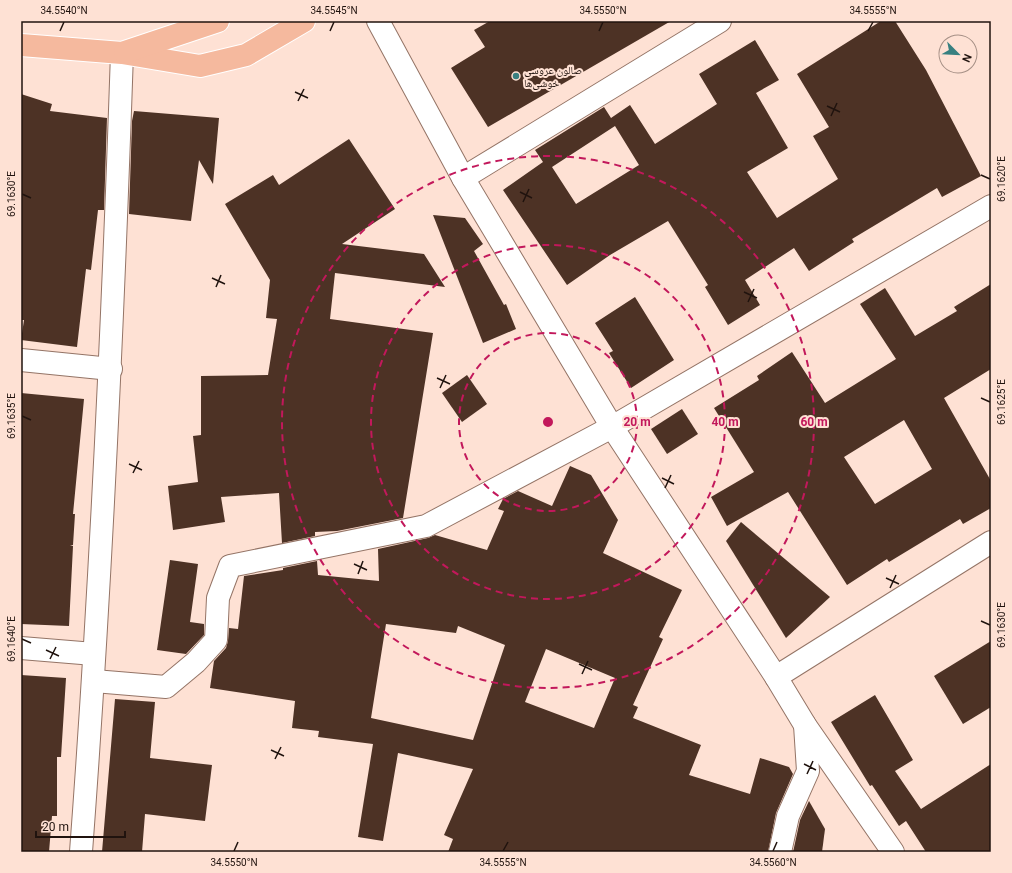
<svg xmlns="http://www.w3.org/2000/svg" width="1012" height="873" font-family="Roboto,'Noto Naskh Arabic',sans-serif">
  <rect width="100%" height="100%" fill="#fee1d4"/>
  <g fill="#4d3225" fill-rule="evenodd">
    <path d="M490,21H671L488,127L451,68L485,47L474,30Z"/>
    <path d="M881,21H895L926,70L981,176L942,197L937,188L852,239L854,242L809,271L794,248L745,280L760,305L728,325L705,287L708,285L668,221L610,255L567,285L503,190L543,162L535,150L604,107L611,118L630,105L655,144L717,104L699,74L755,40L779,80L756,93L788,148L747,172L777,218L838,179L813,136L829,127L797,74ZM615,126L639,165L576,204L552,167Z"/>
    <path d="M21,94L52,104L50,111L107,118L104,210H98L91,270L86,269L77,347L21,340L24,320H21Z"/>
    <path d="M134,111L219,118L213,184L199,160L191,221L129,214L132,121Z"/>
    <path d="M349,139L395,209L342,244L424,254L445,287L335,273L330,319L433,333L403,518L337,531L315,532V536L282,543L279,493L221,497L225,522L173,530L168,486L198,482L193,436L201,435V376L268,375L277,319L266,318L270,280L225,204L273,175L279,185Z"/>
    <path d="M433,215L465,218L483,244L474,251L504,305L506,304L516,329L483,343Z"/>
    <path d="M991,284V369L944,398L991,481V508L963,524L960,519L889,562L887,559L847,585L788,492L727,526L711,497L754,472L714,408L759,380L757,376L792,352L825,403L896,359L860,304L885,288L915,336L957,311L954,307ZM904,420L932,469L875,504L844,457Z"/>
    <path d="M635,297L674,360L631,388L609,353L613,351L595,323Z"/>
    <path d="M467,375L487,404L462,422L442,393Z"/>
    <path d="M21,393L84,399L73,514H75L73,545H70L73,546L69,626L21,624Z"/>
    <path d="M682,409L698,434L667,454L651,429Z"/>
    <path d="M570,466L591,475L618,520L603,553L682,590L659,637L663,639L633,705L638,707L633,718L701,745L689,775L750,794L760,758L789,767L793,774L776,813L768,852H448L453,839L444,835L473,769L398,753L383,841L358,837L373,744L318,737L319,731L292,728L295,701L210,688L214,661L226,648L228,641L229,628L238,629L244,576L283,570V568L317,561L318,575L379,581L378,549L428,538L435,535L487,550L504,511L498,509L503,499L518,491L552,506ZM386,624L456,633L458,626L505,645L473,740L371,718ZM546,649L615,678L594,728L525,702Z"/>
    <path d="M741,522L830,597L786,638L726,541Z"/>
    <path d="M170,560L198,564L190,622L204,624V635L186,654L157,650Z"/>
    <path d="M991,641V707L963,724L934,676Z"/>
    <path d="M21,675L66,678L61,757H57V816H52L49,852H21Z"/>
    <path d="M875,695L913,760L895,771L921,809L991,764V852H926L906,821L899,826L872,785L870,786L831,722Z"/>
    <path d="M115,699L155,702L150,758L212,765L205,821L145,814L142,852H102Z"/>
    <path d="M809,801L825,829L822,852H793L800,820Z"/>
  </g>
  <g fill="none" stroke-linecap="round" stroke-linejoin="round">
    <defs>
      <g id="minor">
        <path d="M378,21L463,178L612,427L776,677L805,725L893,852"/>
        <path d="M463,178L720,21"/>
        <path d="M21,360L111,369"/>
        <path d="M21,648L94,654"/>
        <path d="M776,677L991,542"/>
        <path d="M94,681L166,687L196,662L216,640L218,598L230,566L426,526L612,427L991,206"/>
        <path d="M81,852C101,586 113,320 122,53"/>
        <path d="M780,852L788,816L808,771L805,725"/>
      </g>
      <g id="major">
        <path d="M21,45L122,53L200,66L246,55L304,21"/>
        <path d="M125,52L218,21"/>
      </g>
    </defs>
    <use href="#minor" stroke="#947466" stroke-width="24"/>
    <use href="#major" stroke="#fff" stroke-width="24"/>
    <use href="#minor" stroke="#fff" stroke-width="22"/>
    <use href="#major" stroke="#f5b99e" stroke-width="22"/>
  </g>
  <path fill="none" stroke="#20130e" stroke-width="1.5" d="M60,31L64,22M330,31L334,22M599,31L603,22M868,31L873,22M295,92L308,98M298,101L304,89M827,106L840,112M831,116L837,103M981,175L990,179M520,192L532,198M22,194L31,198M523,202L529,189M212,278L225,284M216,287L221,275M744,292L757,298M748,302L754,289M437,378L450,384M440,388L446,375M981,398L990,402M22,416L31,420M129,464L142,470M133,473L139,461M662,478L674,484M665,488L671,475M354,564L367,570M358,574L363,561M886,578L899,584M890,588L896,575M981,621L990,625M22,639L31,643M46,650L59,656M50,659L56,647M579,664L592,670M582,674L588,661M271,750L284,756M275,759L281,747M804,764L816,770M807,774L813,761M234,851L238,842M503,851L508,842M773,851L777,842"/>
  <g fill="none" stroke="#c2185b" stroke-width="2" stroke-dasharray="7 5">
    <circle cx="548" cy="422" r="89"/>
    <circle cx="548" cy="422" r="177"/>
    <circle cx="548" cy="422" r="266"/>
  </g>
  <circle fill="#388080" stroke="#fee1d4" stroke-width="1.5" cx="516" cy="76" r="4"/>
  <g text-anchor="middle" stroke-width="4" stroke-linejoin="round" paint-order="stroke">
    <g font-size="11" fill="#20130e" stroke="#fee1d4" text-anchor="start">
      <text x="524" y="74">صالون عروسی<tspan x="524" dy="13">خوشی‌ها</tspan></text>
    </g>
  </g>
  <circle cx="548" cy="422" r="6" fill="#c2185b" stroke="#fee1d4" stroke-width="2"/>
  <g font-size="12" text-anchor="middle" font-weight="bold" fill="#c2185b" stroke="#fee1d4" stroke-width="4" stroke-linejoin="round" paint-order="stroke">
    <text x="637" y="426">20 m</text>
    <text x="725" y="426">40 m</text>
    <text x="814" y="426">60 m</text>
  </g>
  <rect width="1012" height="873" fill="none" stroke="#fee1d4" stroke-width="44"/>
  <g transform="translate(958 54) rotate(114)"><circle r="19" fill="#fee1d4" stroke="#a58f85"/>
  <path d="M0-3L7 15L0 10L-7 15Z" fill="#388080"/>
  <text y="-6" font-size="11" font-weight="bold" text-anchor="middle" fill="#20130e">N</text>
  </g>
  <path d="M36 831v6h89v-6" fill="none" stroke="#20130e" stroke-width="2"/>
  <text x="42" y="831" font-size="12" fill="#20130e" stroke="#fee1d4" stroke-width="3" paint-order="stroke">20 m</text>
  <rect x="22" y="22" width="968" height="829" fill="none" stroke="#20130e" stroke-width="1.5"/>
  <g font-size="10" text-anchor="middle" fill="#20130e">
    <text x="64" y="14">34.5540°N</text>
    <text x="334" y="14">34.5545°N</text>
    <text x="603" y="14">34.5550°N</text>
    <text x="873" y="14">34.5555°N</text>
    <text transform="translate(1001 179) rotate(-90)" y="4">69.1620°E</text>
    <text transform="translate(11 194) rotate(-90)" y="4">69.1630°E</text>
    <text transform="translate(1001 402) rotate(-90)" y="4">69.1625°E</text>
    <text transform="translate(11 416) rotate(-90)" y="4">69.1635°E</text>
    <text transform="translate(1001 625) rotate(-90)" y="4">69.1630°E</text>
    <text transform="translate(11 639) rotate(-90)" y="4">69.1640°E</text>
    <text x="234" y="866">34.5550°N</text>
    <text x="503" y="866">34.5555°N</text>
    <text x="773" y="866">34.5560°N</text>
  </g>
</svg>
